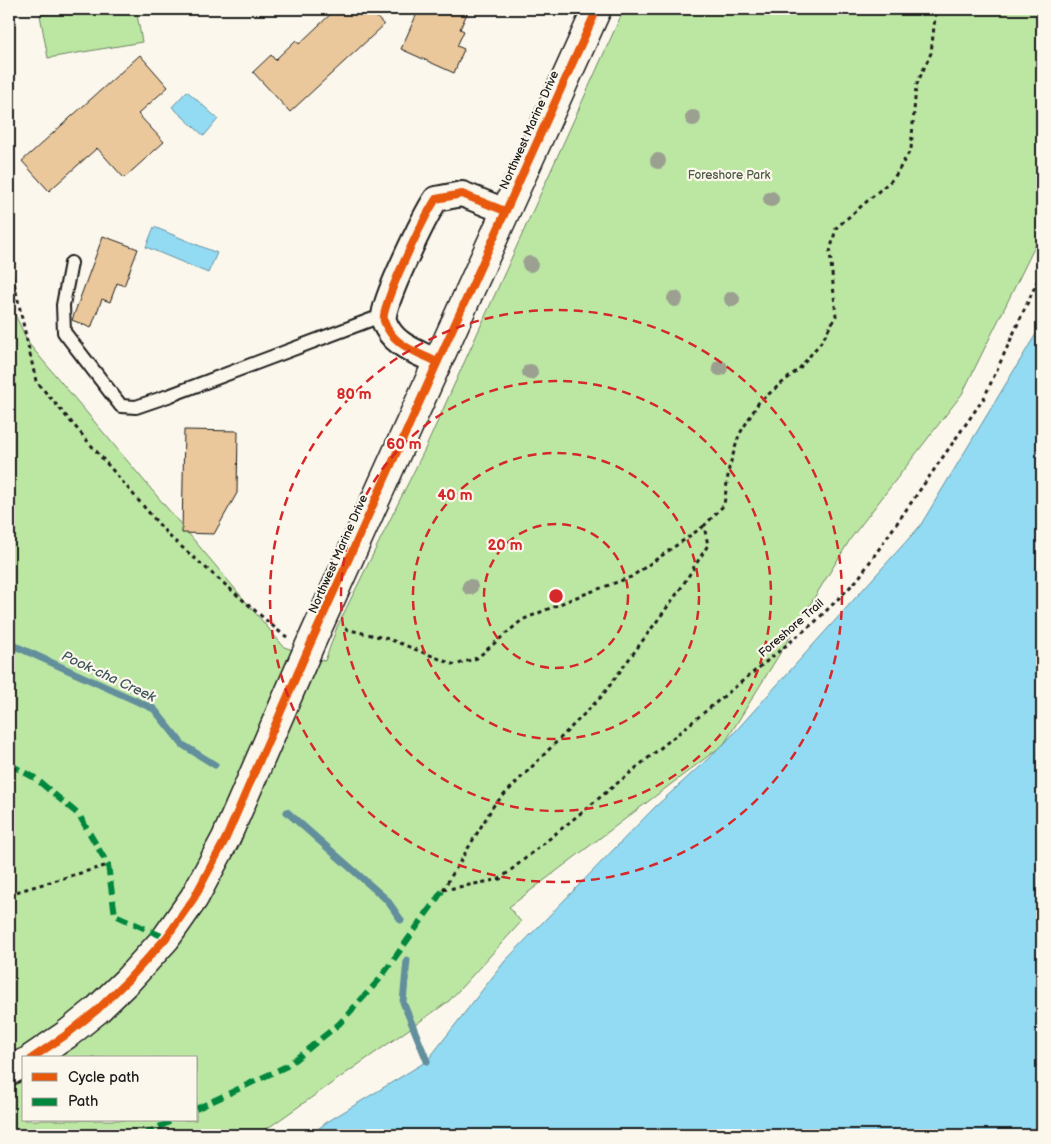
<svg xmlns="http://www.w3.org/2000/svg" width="1051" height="1144" font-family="'Balsamiq Sans',sans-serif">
  <rect width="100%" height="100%" fill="#fbf7ec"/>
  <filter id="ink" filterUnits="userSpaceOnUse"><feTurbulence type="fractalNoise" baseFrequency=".02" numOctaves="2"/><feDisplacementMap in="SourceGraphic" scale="10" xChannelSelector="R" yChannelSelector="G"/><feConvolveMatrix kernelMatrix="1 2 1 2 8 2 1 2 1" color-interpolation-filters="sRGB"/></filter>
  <g filter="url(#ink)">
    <g fill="#bce7a3" stroke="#6c8260" fill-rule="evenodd">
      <path d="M79,9H136L142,42L48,58L40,15Z"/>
      <path d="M624,9H1042V232L962,394L851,538L724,744L509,907L521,922L449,1001L258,1135H9V302L29,344L284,647L325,661L337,627L426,447ZM24,1058H196V1120H24Z"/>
    </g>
    <g fill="#92dbf3" stroke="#638f9d">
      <path d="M187,91L218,119L204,136L172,107Z"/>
      <path d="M154,227L217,253L208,273L146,247Z"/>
      <path d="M1042,324V1135H310L327,1122L427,1061L505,961L654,808L724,744L920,526Z"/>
    </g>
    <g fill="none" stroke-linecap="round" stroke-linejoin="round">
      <g stroke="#638f9d" stroke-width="7">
        <path d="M9,637L15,646L154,709L183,745L215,765"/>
        <path d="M287,812L387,900L401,920"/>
        <path d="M407,960L403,1002L427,1061"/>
      </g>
    </g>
    <g fill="#eac89b" stroke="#1c1c1c">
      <path d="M336,9H347L352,14L357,9H369L384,25L290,112L253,72L271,55L275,60L296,40L299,44Z"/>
      <path d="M419,9H469L460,29L464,31L457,46L464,49L454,73L401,49Z"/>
      <path d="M140,55L168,87L138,114L164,142L124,178L97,148L49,191L22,161Z"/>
      <path d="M103,236L138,249L124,286L117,283L110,302L102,299L91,328L72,320Z"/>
      <path d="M184,430L238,431L237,493L214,534L182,533Z"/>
    </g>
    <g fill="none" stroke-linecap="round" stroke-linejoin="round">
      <defs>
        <path id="service" d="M71,263L63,305L64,332L121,406L136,407L171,395L373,319L383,320"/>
        <path id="minor" d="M437,362C417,352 392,345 384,321C379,308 426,214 436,199L462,194L505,211"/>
        <g id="tertiary">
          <path d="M32,1058L66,1035L97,1010L128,980L166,938L194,898L226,838L309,647L597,9"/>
          <path d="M9,1071L24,1063"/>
        </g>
      </defs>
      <use href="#service" stroke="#1c1c1c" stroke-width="16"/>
      <use href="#minor" stroke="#1c1c1c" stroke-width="28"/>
      <use href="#tertiary" stroke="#1c1c1c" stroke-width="31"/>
      <g stroke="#1c1c1c" stroke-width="3" stroke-dasharray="4 4" stroke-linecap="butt">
        <path d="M9,260L36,381L169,536L281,633L287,637"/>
        <path d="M345,629L389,639L455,665L477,658L522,620L574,598L631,577L704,526"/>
        <path d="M443,890L494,805L602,696L679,591L708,545L704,526L724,505L729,468L739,435L759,402L799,369L822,341L836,316L830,252L836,228L894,178L911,149L916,86L931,53L936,9"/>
        <path d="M443,890L500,879L816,621L858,579L984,398L1042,271"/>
        <path d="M9,894L108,865"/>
      </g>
      <use href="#service" stroke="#fbf7ec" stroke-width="12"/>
      <use href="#minor" stroke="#fbf7ec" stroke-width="24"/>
      <use href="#tertiary" stroke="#fbf7ec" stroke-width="28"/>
      <g stroke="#00873e" stroke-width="6" stroke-dasharray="12 6" stroke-linecap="butt">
        <path d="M9,764L35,778L79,815L108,865L115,915L166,938"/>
        <path d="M196,1109L287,1066L339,1024L379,980L443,890"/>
        <path d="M143,1135L173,1120"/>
      </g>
      <defs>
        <g id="cycleway">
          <path d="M437,362C417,352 392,345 384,321C379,308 426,214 436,199L462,194L505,211"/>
          <path d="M32,1058L66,1035L97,1010L128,980L166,938L194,898L226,838L309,647L597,9"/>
        </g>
      </defs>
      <use href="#cycleway" stroke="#fbf7ec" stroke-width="11"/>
      <use href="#cycleway" stroke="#e8590c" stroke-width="8"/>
    </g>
    <g fill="#9ba090">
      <circle cx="693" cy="118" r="8"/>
      <circle cx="658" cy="161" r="8"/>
      <circle cx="771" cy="199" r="8"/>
      <circle cx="530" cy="264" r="8"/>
      <circle cx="675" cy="299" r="8"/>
      <circle cx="732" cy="299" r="8"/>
      <circle cx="720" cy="368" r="8"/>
      <circle cx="530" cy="372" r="8"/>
      <circle cx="470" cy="587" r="8"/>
    </g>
  </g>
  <g fill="none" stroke="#d62828" stroke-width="2.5" stroke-dasharray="9 6">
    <circle cx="556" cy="596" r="72"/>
    <circle cx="556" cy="596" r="143"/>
    <circle cx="556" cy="596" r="215"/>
    <circle cx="556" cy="596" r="286"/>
  </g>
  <g text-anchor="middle" stroke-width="4.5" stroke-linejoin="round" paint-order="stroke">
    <g font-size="12" fill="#1c1c1c" stroke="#fbf7ec">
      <text transform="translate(529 130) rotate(-66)" y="4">Northwest Marine Drive</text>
      <text transform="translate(338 554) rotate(-66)" y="4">Northwest Marine Drive</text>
      <text transform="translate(791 628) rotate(-41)" y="4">Foreshore Trail</text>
    </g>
    <g font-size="12" fill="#4c5944" stroke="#fbf7ec">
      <text x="729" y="179">Foreshore Park</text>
    </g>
    <g font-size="14" font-style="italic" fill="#3f555c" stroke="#fbf7ec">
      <text transform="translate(109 676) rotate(25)" y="5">Pook-cha Creek</text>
    </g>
  </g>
  <circle cx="556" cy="596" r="8" fill="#d62828" stroke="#fbf7ec" stroke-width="2.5"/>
  <g font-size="15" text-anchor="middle" font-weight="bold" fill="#d62828" stroke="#fbf7ec" stroke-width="4.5" stroke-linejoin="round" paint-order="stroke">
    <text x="354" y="399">80 m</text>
    <text x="404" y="449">60 m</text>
    <text x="455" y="500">40 m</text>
    <text x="505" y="550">20 m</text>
  </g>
  <rect width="1051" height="1144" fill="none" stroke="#fbf7ec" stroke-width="30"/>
  <rect x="15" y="15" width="1021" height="1114" fill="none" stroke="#1c1c1c" stroke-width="2" filter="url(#ink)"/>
  <rect x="22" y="1056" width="175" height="65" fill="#fbf7ec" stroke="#a29f99"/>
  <rect x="32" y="1073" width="25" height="8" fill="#e8590c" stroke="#a29f99"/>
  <text x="68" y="1082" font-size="15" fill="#1c1c1c">Cycle path</text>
  <rect x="32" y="1098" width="25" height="8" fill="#00873e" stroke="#a29f99"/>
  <text x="68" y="1106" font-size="15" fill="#1c1c1c">Path</text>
</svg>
